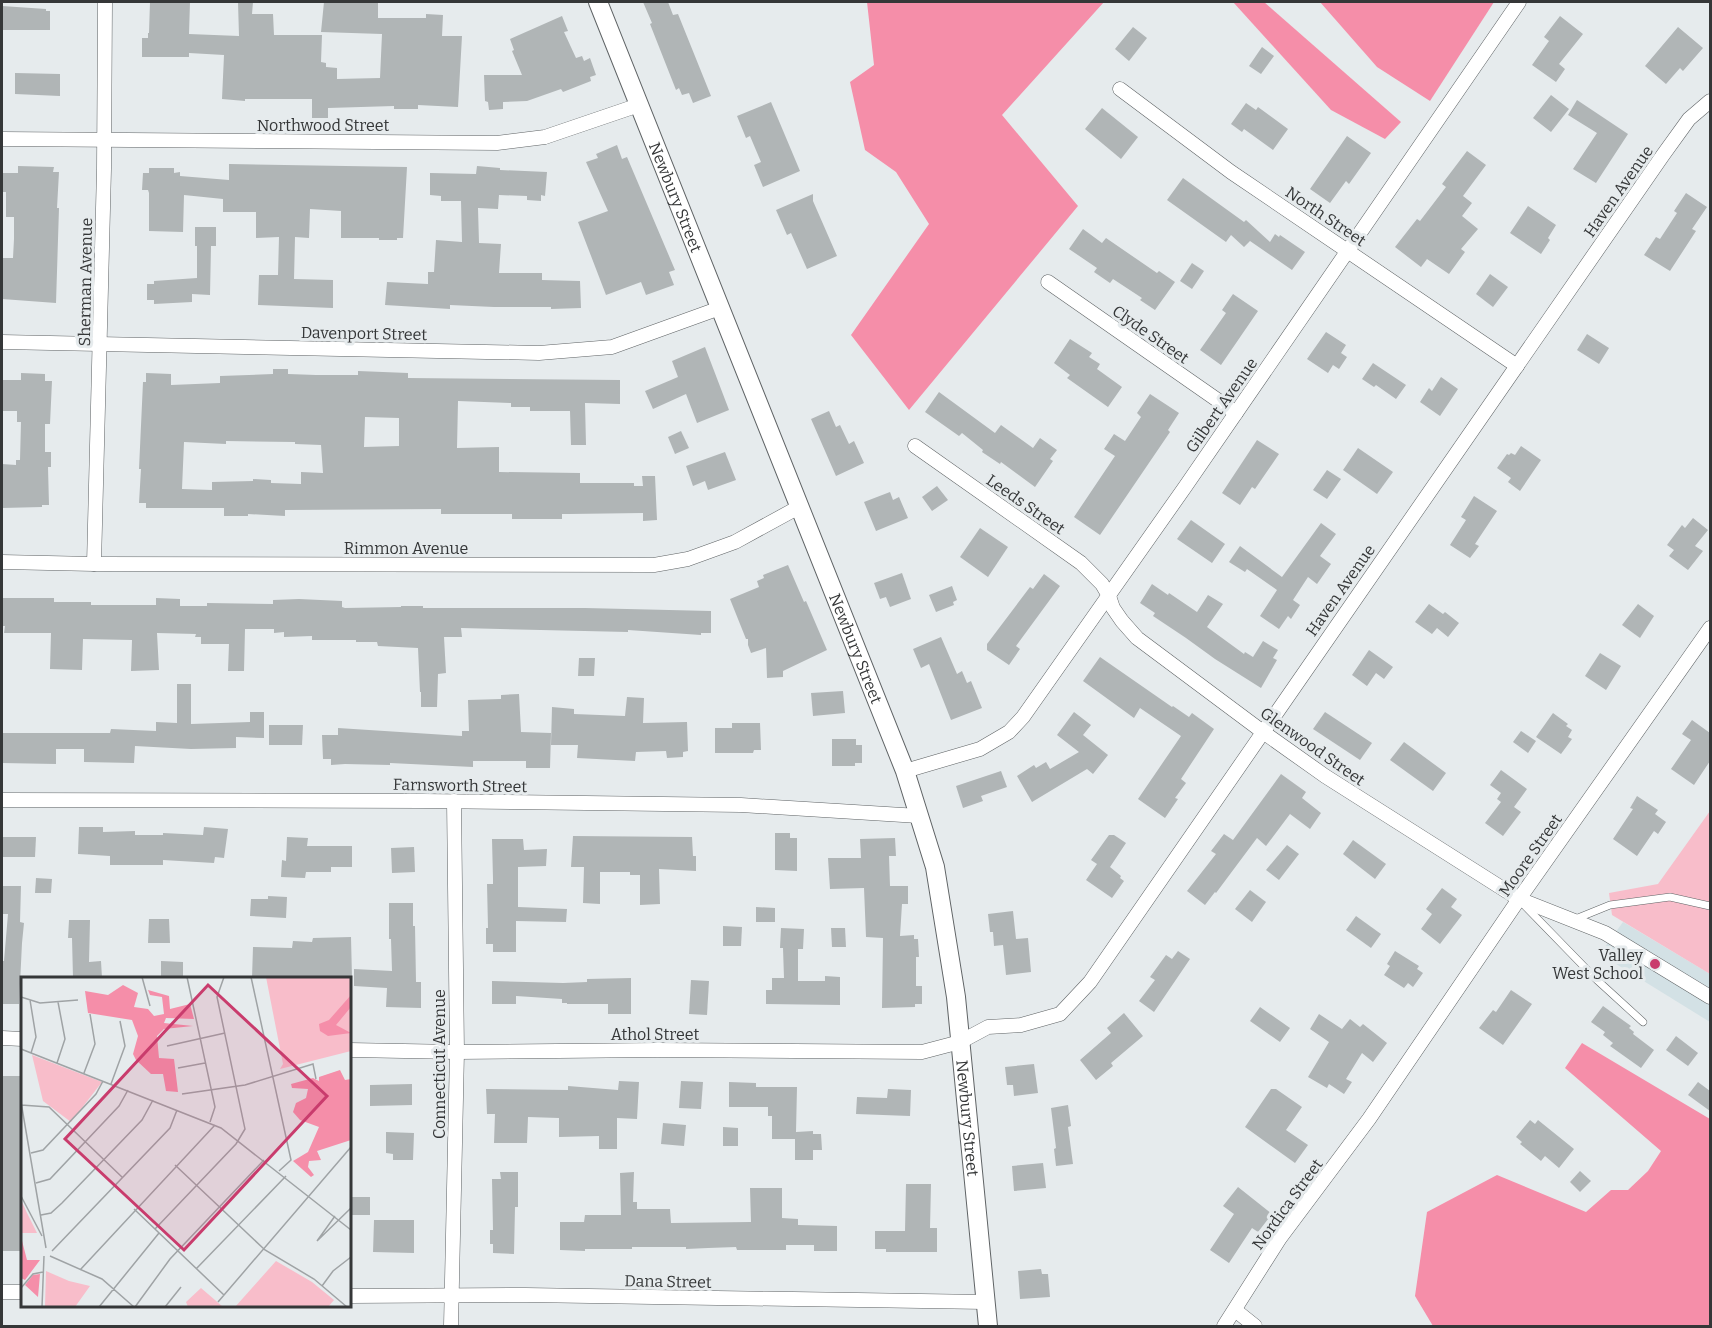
<svg xmlns="http://www.w3.org/2000/svg" width="1712" height="1328" font-family="Bitter,serif">
  <rect width="100%" height="100%" fill="#e6ebed"/>
  <path fill="#d3e1e5" d="M1623,922L1710,974V1022L1600,954Z"/>
  <path fill="#f8bdca" d="M1710,811V974L1612,915L1609,893L1658,884Z"/>
  <g fill="#f58ea9">
    <path d="M867,2H1104L1002,115L1078,206L909,410L851,335L929,224L896,172L865,150L850,82L874,65Z"/>
    <path d="M1233,2H1264L1401,122L1385,139L1331,110Z"/>
    <path d="M1320,2H1494L1430,101L1377,67Z"/>
    <path d="M1582,1043L1710,1119V1326H1433L1415,1296L1427,1212L1497,1175L1586,1212L1611,1190H1628L1648,1171L1661,1151L1565,1068Z"/>
  </g>
  <g fill="#b0b5b6" fill-rule="evenodd">
    <path d="M150,2H190L189,34L239,36L238,2H253L252,14H273L274,35H322L321,62L326,63V67L337,68V79L380,78L382,34L321,32L324,2H378V18H426V14L443,15L442,36H462L458,107L418,105V109H394V106L328,108V118H312V99H245V101L222,99L224,55L189,53V57H142V38H148V33H149Z"/>
    <path d="M643,2H668L673,15L678,14L711,96L693,103L689,93L682,95L679,88L676,90L650,24L652,23Z"/>
    <path d="M2,6L46,9V11H50V30H2Z"/>
    <path d="M562,16L568,31L564,32L576,58L582,56L584,61L590,58L596,75L590,77L591,81L563,92L561,89L527,101L503,102V109L489,110L488,102L485,101L484,75H522L512,51L514,50L510,39Z"/>
    <path d="M1560,16L1583,34L1559,64L1565,69L1556,82L1532,65L1549,41L1544,37Z"/>
    <path d="M1133,27L1147,38L1129,61L1115,49Z"/>
    <path d="M1678,27L1703,48L1683,71L1680,68L1666,84L1645,66Z"/>
    <path d="M1262,47L1274,56L1261,74L1249,66Z"/>
    <path d="M15,73L60,74V96L15,94Z"/>
    <path d="M1551,95L1569,109L1551,132L1533,118Z"/>
    <path d="M1577,100L1628,134L1596,183L1573,169L1597,133L1568,115Z"/>
    <path d="M771,102L800,171L763,187L754,165L761,162L750,136L746,138L737,116Z"/>
    <path d="M1246,103L1256,110L1258,107L1288,129L1273,150L1244,129L1242,132L1231,124Z"/>
    <path d="M1102,108L1138,137L1121,159L1085,129Z"/>
    <path d="M1347,136L1371,153L1349,184L1346,181L1330,203L1310,189Z"/>
    <path d="M617,145L622,159L627,157L675,270L669,272L674,285L646,295L641,282L606,295L578,222L608,211L586,162L598,158L596,154Z"/>
    <path d="M1467,151L1486,165L1463,196L1472,203L1462,216L1478,229L1461,249L1465,252L1449,274L1427,259L1421,267L1395,247L1417,219L1420,221L1446,187L1442,184Z"/>
    <path d="M229,164L407,167L403,238H397V240H379V238H341V211L310,209L309,238L295,237L294,279L333,280V308L258,305L259,275H278L279,237L256,238V212H223V199L184,195L183,232L149,231V193L148,190H142L143,173H149V168H174V173L180,172V176L229,180Z"/>
    <path d="M18,166L54,167L53,172H59L57,208H59L56,303L2,299V258H13L14,239V217H6V192H2V173H18Z"/>
    <path d="M477,166L500,168V170L547,172L545,196L541,195V201L527,200V196L499,195L498,209L478,208L479,243L501,244L499,273H542V280L580,281L581,308L551,309V307H494L450,305V309L385,305L387,282L428,284V272H434L436,240L462,242L461,201H441V196L430,195V173L476,174Z"/>
    <path d="M1183,178L1244,222L1246,220L1270,242L1275,234L1279,237L1280,235L1305,252L1292,270L1250,241L1244,247L1231,235L1226,242L1167,200Z"/>
    <path d="M1686,193L1707,207L1692,229L1696,231L1670,271L1644,255L1656,237L1660,239L1677,213L1674,211Z"/>
    <path d="M813,194V201L837,256L807,269L791,233L787,235L776,210Z"/>
    <path d="M1528,206L1556,225L1548,238L1550,240L1541,254L1510,233Z"/>
    <path d="M195,227H216V246H211L210,295L192,294V302L154,304V300H147V284H154V281L197,278V246H195Z"/>
    <path d="M1083,229L1102,243L1106,238L1157,273L1159,271L1175,282L1155,310L1140,300L1142,298L1113,279L1110,283L1094,272L1097,268L1069,249Z"/>
    <path d="M1192,263L1204,271L1192,289L1180,281Z"/>
    <path d="M1490,274L1508,287L1493,307L1476,294Z"/>
    <path d="M1233,294L1258,311L1221,365L1200,350L1226,313L1222,310Z"/>
    <path d="M1326,332L1346,345L1341,353L1347,357L1339,369L1333,365L1328,373L1307,359Z"/>
    <path d="M1587,334L1609,348L1599,364L1577,350Z"/>
    <path d="M1070,339L1092,353L1089,357L1100,364L1097,369L1122,387L1108,407L1067,378L1070,375L1054,363Z"/>
    <path d="M705,347L729,410L697,423L686,394L653,409L645,391L678,377L672,361Z"/>
    <path d="M1373,363L1406,385L1396,399L1376,385L1374,387L1362,379Z"/>
    <path d="M273,369H288V374L316,375H358V371L408,373V378L620,380V404L585,403L586,445H571L570,411H530V407H511V403L458,401L457,448L499,447V472L580,473V483H634V486H643L642,476H655L657,520L643,521V513L569,514H562V519H512V514H441V509L285,510V516L248,514V516H224V508H146V503H139L141,469H139L143,382H146V373L171,374V385L220,383V376L273,374ZM365,417L399,418V446L364,447ZM226,441L295,442V444L321,445L323,473L301,472V484L271,483V480L253,479V481L212,482V490L182,489L184,442L226,444Z"/>
    <path d="M21,373L45,374V381H52L50,424H45V452H51V467H48L49,505H42V507L2,508V464L16,465V460H20L21,422H17V411H2V380H21Z"/>
    <path d="M1441,377L1458,389L1440,416L1420,402L1429,388L1432,391Z"/>
    <path d="M939,392L995,433L1001,425L1033,448L1040,438L1057,450L1050,459L1053,461L1035,487L1001,462L1000,464L982,452L983,450L962,433L959,436L925,412Z"/>
    <path d="M1150,394L1179,413L1168,430L1170,432L1100,535L1074,517L1115,456L1104,449L1114,434L1125,441L1141,417L1137,413Z"/>
    <path d="M829,411L836,427L840,425L849,444L854,441L864,463L836,476L811,419Z"/>
    <path d="M681,431L689,448L675,454L668,437Z"/>
    <path d="M1257,440L1279,454L1255,489L1252,487L1240,505L1222,493Z"/>
    <path d="M1521,446L1541,460L1520,491L1508,482L1511,478L1497,468L1507,454L1509,455L1511,453L1515,455Z"/>
    <path d="M1358,448L1393,472L1377,494L1343,470Z"/>
    <path d="M725,452L736,480L708,490L705,481L693,486L686,466Z"/>
    <path d="M1327,470L1341,479L1327,499L1313,490Z"/>
    <path d="M937,486L948,500L932,511L922,497Z"/>
    <path d="M890,492L893,500L899,497L908,518L876,531L864,502Z"/>
    <path d="M1474,496L1497,511L1475,544L1479,546L1470,558L1450,545L1466,520L1461,517Z"/>
    <path d="M1693,518L1708,530L1695,546L1703,551L1688,570L1669,556L1674,550L1667,545L1682,525L1685,528Z"/>
    <path d="M1191,520L1225,544L1212,563L1177,539Z"/>
    <path d="M1321,523L1336,534L1320,556L1331,564L1317,584L1308,577L1293,600L1300,605L1291,619L1288,616L1279,629L1260,616L1277,590L1247,569L1245,572L1229,562L1240,546L1282,577Z"/>
    <path d="M980,528L1008,547L988,577L960,557Z"/>
    <path d="M788,565L804,602L806,601L827,650L783,671V677L767,678L766,648L751,653L748,645V639H746L730,599L759,587L757,581L764,578L763,575Z"/>
    <path d="M902,573L911,599L890,607L886,597L880,599L874,583Z"/>
    <path d="M1044,574L1060,586L1016,646L1020,649L1009,665L987,650V644L1030,587L1033,589Z"/>
    <path d="M1152,584L1168,595L1169,593L1197,612L1208,595L1223,604L1207,627L1244,654L1245,652L1253,657L1263,641L1278,650L1273,658L1277,660L1261,688L1215,659L1186,638L1153,616L1155,613L1140,603Z"/>
    <path d="M952,586L957,600L953,602L954,605L936,612L929,595Z"/>
    <path d="M2,598H54V602H91V605H156V598L180,599V606H207V603L273,604V600L299,599L342,601V607L345,608L401,607V606H423V608H585L711,611V633H701V635L628,630V632L461,628L462,637H444L446,673L438,674L437,707H421V692H420L418,648L378,646L377,642H356V640H312V636L284,637V632L274,633V629H245L244,671H228L229,644H201V637H195L196,634L157,633L159,670L131,671L132,640L83,639L82,670L50,669L51,633H4L5,626H2Z"/>
    <path d="M1429,604L1443,614L1445,612L1459,623L1448,637L1437,628L1432,634L1415,622Z"/>
    <path d="M1638,604L1654,616L1640,638L1622,625Z"/>
    <path d="M941,637L957,674L962,671L967,683L971,681L982,708L951,720L929,664L921,668L913,649Z"/>
    <path d="M1369,650L1393,667L1384,679L1376,673L1367,686L1352,675Z"/>
    <path d="M1600,653L1621,666L1606,690L1585,676Z"/>
    <path d="M1100,657L1172,707L1173,706L1189,717L1192,713L1214,729L1181,779L1186,783L1175,798L1178,799L1165,818L1138,799L1181,736L1140,708L1134,718L1083,681Z"/>
    <path d="M579,658H595L594,676H578Z"/>
    <path d="M177,684H191V724L250,722V712H264V738L236,737V748L191,749L135,746L134,763L84,762V749H56V764L2,763V733H110L111,729L156,731V722L177,723Z"/>
    <path d="M843,691L845,713L813,716L811,693Z"/>
    <path d="M519,694L521,732L551,733L550,768H526V761H473V767L390,763V765L345,764L331,765V759H323L322,735H338V728L462,736V731H469L468,700L501,699V695Z"/>
    <path d="M627,697L644,698L643,723L687,722L688,751L683,752V757L667,758L666,751L636,752L635,761L577,758L578,745H551L552,707L574,709V714L625,716Z"/>
    <path d="M1074,712L1091,725L1083,735L1108,755L1093,774L1087,769L1032,802L1017,776L1034,765L1036,768L1046,762L1050,769L1079,752L1057,735Z"/>
    <path d="M1325,712L1372,743L1360,760L1313,729Z"/>
    <path d="M1553,713L1568,724L1566,726L1572,730L1568,737L1572,739L1561,754L1536,737Z"/>
    <path d="M1692,720L1710,733V761L1694,785L1671,769L1691,740L1682,734Z"/>
    <path d="M732,723H760L761,750H754L753,753H715V728H732Z"/>
    <path d="M269,725H303L302,745H269Z"/>
    <path d="M1521,731L1536,741L1528,753L1513,742Z"/>
    <path d="M832,739H856V745H862V763H855V766H832Z"/>
    <path d="M1404,742L1446,773L1433,791L1390,760Z"/>
    <path d="M1501,770L1527,789L1514,807L1521,812L1503,836L1485,823L1501,802L1497,799L1501,793L1490,785Z"/>
    <path d="M1001,771L1007,787L981,796L983,801L963,808L956,786Z"/>
    <path d="M1281,774L1306,792L1302,798L1321,813L1310,829L1290,814L1266,846L1257,838L1216,893L1215,892L1205,905L1187,891L1216,854L1211,851L1224,834L1233,840Z"/>
    <path d="M1637,796L1658,810L1655,814L1666,822L1658,834L1654,831L1637,856L1613,839L1633,809L1630,808Z"/>
    <path d="M79,827H103V832L135,831V835H163V833L203,835L204,827L228,829L224,858L215,857L214,863L163,860V865H110V856L78,854Z"/>
    <path d="M775,833H790V838H797V871L775,870Z"/>
    <path d="M1109,835H1114L1126,843L1110,867L1121,876L1120,878L1124,881L1112,898L1086,880L1097,864L1091,860Z"/>
    <path d="M573,836L692,837L693,856H696V871L659,869L660,904L640,905V875H630V872H600V904L583,903L584,867H571Z"/>
    <path d="M2,837H36L35,857H2Z"/>
    <path d="M287,837L308,838L307,846H352V867H331V872H306L305,878L281,877L282,860L286,861Z"/>
    <path d="M895,838L896,856H889L890,886H908V904H902L900,936L914,935V939H918L919,957H916V986H922V1004H915V1007L882,1008L883,938L866,937L864,888L830,889L828,858H861L860,839Z"/>
    <path d="M492,839H523L524,850L547,849L546,866L518,867V907L567,909L566,922L516,921V952H493V944H486V928H488L487,884H493V879Z"/>
    <path d="M1353,840L1386,864L1375,879L1343,854Z"/>
    <path d="M1287,845L1299,854L1279,880L1266,870Z"/>
    <path d="M414,847L415,872L392,873L391,848Z"/>
    <path d="M36,878L52,879L51,893H35Z"/>
    <path d="M2,886H21L20,922L24,923L22,943L19,1004H2V961H4L8,914H2Z"/>
    <path d="M1442,888L1457,899L1451,907L1462,915L1440,944L1421,929L1432,914L1426,909Z"/>
    <path d="M1250,890L1266,902L1252,922L1235,909Z"/>
    <path d="M268,896L287,897L286,918L250,916L251,899H268Z"/>
    <path d="M389,903H413V926H415L416,982H421V1008L386,1007L387,988L354,986V969L392,971L391,939H389Z"/>
    <path d="M756,907L775,908V922H756Z"/>
    <path d="M1013,911L1016,939L1028,938L1031,972L1006,975L1003,945L994,946L993,932H990L988,914Z"/>
    <path d="M1356,916L1381,934L1371,948L1346,930Z"/>
    <path d="M149,919H169L170,943H148Z"/>
    <path d="M69,920H90L89,962L101,961L102,978H73L72,938H68Z"/>
    <path d="M723,926L742,927L741,946H723Z"/>
    <path d="M781,928L804,929L803,949H798V981H825V976L840,977V1005L766,1004V990H772V978H784L783,948H780Z"/>
    <path d="M831,928H845L846,947H832Z"/>
    <path d="M351,937L352,978H252L253,947L292,948L293,941L312,942L313,938Z"/>
    <path d="M1178,951L1190,959L1154,1012L1139,1001L1155,980L1150,977L1166,955L1172,959Z"/>
    <path d="M1395,951L1419,966L1417,969L1423,973L1413,987L1408,983L1404,988L1384,975L1390,966L1387,964Z"/>
    <path d="M161,961L183,962V978H161Z"/>
    <path d="M631,978V1014H608V1004H567V1003H562V999L516,996V1004H492V981L563,983L587,982V979Z"/>
    <path d="M691,980L709,981L707,1015L689,1014Z"/>
    <path d="M1511,990L1532,1004L1503,1045L1479,1028L1493,1010L1496,1012Z"/>
    <path d="M1603,1006L1631,1026L1629,1028L1634,1032L1633,1034L1654,1050L1641,1068L1610,1046L1613,1043L1603,1035L1605,1032L1591,1022Z"/>
    <path d="M1260,1007L1290,1028L1280,1042L1250,1021Z"/>
    <path d="M1124,1013L1143,1036L1111,1063L1113,1066L1096,1080L1080,1060L1111,1033L1107,1028Z"/>
    <path d="M1319,1014L1342,1029L1350,1019L1360,1027L1363,1024L1387,1043L1373,1062L1362,1053L1346,1079L1352,1082L1344,1094L1329,1084L1327,1088L1308,1077L1329,1042L1310,1029Z"/>
    <path d="M1676,1036L1698,1053L1688,1066L1666,1050Z"/>
    <path d="M1034,1064L1038,1093L1014,1096L1013,1085H1007L1005,1067Z"/>
    <rect x="2" y="1076" width="20" height="175"/>
    <path d="M619,1081L639,1082L637,1119L617,1118V1149H599V1136L559,1137V1118L528,1117L527,1143H494L495,1114H487L486,1089L568,1090V1086L618,1090Z"/>
    <path d="M681,1081L703,1082L701,1109L679,1108Z"/>
    <path d="M729,1082L756,1083V1087H797L796,1132L813,1131V1134H821L822,1150H813V1160H795V1139H772V1116H768V1107H729Z"/>
    <path d="M1698,1082L1710,1091V1111L1688,1095Z"/>
    <path d="M412,1084V1105L370,1106V1085Z"/>
    <path d="M888,1089L911,1090L910,1116L856,1114L857,1097L887,1098Z"/>
    <path d="M1271,1089H1276L1302,1107L1286,1130L1308,1145L1295,1163L1245,1127Z"/>
    <path d="M1068,1105L1071,1126L1068,1127L1073,1164L1056,1166L1054,1149L1056,1148L1051,1108Z"/>
    <path d="M1530,1120L1535,1124L1538,1120L1574,1149L1559,1168L1545,1156L1541,1161L1520,1144L1522,1142L1516,1137Z"/>
    <path d="M663,1123L686,1125L684,1146L661,1144Z"/>
    <path d="M723,1127L738,1128V1146H723Z"/>
    <path d="M386,1132L414,1133L413,1160H393V1154L386,1153Z"/>
    <path d="M1043,1163L1046,1188L1014,1191L1012,1166Z"/>
    <path d="M1580,1171L1591,1181L1580,1192L1570,1182Z"/>
    <path d="M500,1172H518V1207H515L514,1254L493,1253V1244H490V1230H493L492,1179H501Z"/>
    <path d="M634,1172L633,1202H637V1209H670L671,1223L751,1222L750,1188H782V1218L798,1219V1225L837,1226V1251H814V1245H786V1250H737L736,1247L708,1248L686,1249V1247H632V1249H585V1251L560,1250V1222H584L585,1215H621L620,1173Z"/>
    <path d="M906,1184H931L930,1228H937V1252H886V1249H875V1231H905Z"/>
    <path d="M1238,1187L1272,1214L1258,1232L1252,1228L1229,1263L1210,1250L1234,1214L1223,1206Z"/>
    <rect x="352" y="1197" width="18" height="18"/>
    <path d="M374,1220H414V1253L373,1252Z"/>
    <path d="M1041,1269L1042,1274H1048L1050,1297L1020,1299L1018,1271Z"/>
  </g>
  <g fill="none" stroke-linecap="round" stroke-linejoin="round">
    <defs>
      <g id="service">
        <path d="M1525,906L1597,980L1643,1022"/>
        <path d="M1573,920L1610,905L1670,897L1710,906"/>
      </g>
      <g id="minor">
        <path d="M1120,89L1231,172L1517,366"/>
        <path d="M2,139L497,143L545,137L639,105"/>
        <path d="M1048,282L1236,413"/>
        <path d="M2,342L539,353L612,347L720,308"/>
        <path d="M915,446L1081,563L1102,584L1109,596L1113,608L1122,621L1137,638L1263,732L1325,776L1519,899L1605,933L1710,997"/>
        <path d="M2,562L94,564L654,565L688,559L735,542L799,507"/>
        <path d="M94,564L104,169L105,2"/>
        <path d="M905,771L980,749L1009,732L1023,717L1185,487L1519,2"/>
        <path d="M2,800L424,801L741,805L919,816"/>
        <path d="M2,1038L22,1039"/>
        <path d="M350,1050L457,1052L657,1050L922,1052L960,1042L988,1027L1021,1025L1060,1014L1090,982L1663,155L1689,119L1710,101"/>
        <path d="M2,1292H22"/>
        <path d="M350,1296L526,1295L985,1302"/>
        <path d="M1235,1310L1255,1326"/>
        <path d="M451,1326L457,1052L454,801"/>
        <path d="M1224,1326L1280,1238L1369,1119L1519,899L1710,628"/>
      </g>
      <g id="tertiary">
        <path id="s1" d="M598,2L905,771L935,867L956,997L988,1326"/>
      </g>
    </defs>
    <use href="#service" stroke="#5f6365" stroke-width="8"/>
    <use href="#minor" stroke="#5f6365" stroke-width="15"/>
    <use href="#tertiary" stroke="#5f6365" stroke-width="20"/>
    <use href="#service" stroke="#fff" stroke-width="7"/>
    <use href="#minor" stroke="#fff" stroke-width="14"/>
    <use href="#tertiary" stroke="#fff" stroke-width="18"/>
  </g>
  <circle fill="#c93c6d" stroke="#e6ebed" stroke-width="2" cx="1655" cy="964" r="6"/>
  <g text-anchor="middle" stroke-width="6" stroke-linejoin="round" paint-order="stroke">
    <g font-size="16" fill="#353738" stroke="#e6ebed">
      <text x="323" y="131">Northwood Street</text>
      <text transform="translate(1618 191) rotate(-55)" y="6">Haven Avenue</text>
      <text dy="6" stroke="none"><textPath href="#s1" startOffset="210">Newbury Street</textPath></text>
      <text transform="translate(1326 216) rotate(34)" y="6">North Street</text>
      <text transform="translate(85 282) rotate(-89)" y="6">Sherman Avenue</text>
      <text transform="translate(364 333) rotate(1)" y="6">Davenport Street</text>
      <text transform="translate(1151 334) rotate(35)" y="6">Clyde Street</text>
      <text transform="translate(1221 405) rotate(-55)" y="6">Gilbert Avenue</text>
      <text transform="translate(1026 504) rotate(35)" y="6">Leeds Street</text>
      <text x="406" y="554">Rimmon Avenue</text>
      <text transform="translate(1340 590) rotate(-55)" y="6">Haven Avenue</text>
      <text dy="6" stroke="none"><textPath href="#s1" startOffset="696">Newbury Street</textPath></text>
      <text transform="translate(1313 746) rotate(35)" y="6">Glenwood Street</text>
      <text transform="translate(460 785) rotate(1)" y="6">Farnsworth Street</text>
      <text transform="translate(1530 855) rotate(-55)" y="6">Moore Street</text>
      <text x="655" y="1040">Athol Street</text>
      <text transform="translate(439 1064) rotate(-90)" y="6">Connecticut Avenue</text>
      <text dy="6" stroke="none"><textPath href="#s1" startOffset="1182">Newbury Street</textPath></text>
      <text transform="translate(1287 1204) rotate(-54)" y="6">Nordica Street</text>
      <text transform="translate(668 1281) rotate(1)" y="6">Dana Street</text>
    </g>
    <g font-size="16" fill="#353738" stroke="#e6ebed" text-anchor="end">
      <text x="1643" y="961">Valley<tspan x="1643" dy="18">West School</tspan></text>
    </g>
  </g>
  <g transform="translate(21 977)">
    <rect width="330" height="330" fill="#e6ebed"/>
    <path d="M245,0H330V74L259,92L262,87ZM11,78L81,105L50,145L22,124ZM0,223L6,236L16,256H0ZM255,284L291,305L313,323L307,330H214ZM25,294L48,304L69,309L54,330H24ZM180,311L194,323L202,330H167L165,325Z" fill="#f8bdca"/>
    <path d="M102,8L117,16L113,30L127,32L133,39L143,37L141,20L129,18L127,13L148,19L149,32L169,27L173,42L145,41L143,46L172,49L143,52L136,59L138,81L153,82L157,115L145,114L142,97H130L115,83L112,77L117,59L111,43L67,36L64,14L87,18ZM330,18V30L315,48L330,56L307,59L299,54L298,47L308,43ZM319,93L324,103L330,102V163L296,174L300,183L288,184L287,190L293,198L290,200L272,184L287,175L298,150L279,143L272,135L275,126L285,121L287,112L271,111L270,107L292,101L298,104V100ZM0,260L6,283H19L4,303L0,301ZM19,297L17,320L4,308L12,298Z" fill="#f58ea9"/>
    <path fill="none" stroke="#9fa3a5" stroke-width="1.5" d="M121,0L129,29M166,0L194,130L189,145M230,0L270,183L258,194M0,20L19,26L57,23M9,23L15,60L10,76M146,69L204,56M0,72L200,151L330,253M36,86L44,62L37,25M157,91L184,86M63,96L74,67L69,37M90,107L104,69L99,44M161,117L224,108L292,87L295,102M0,125L25,271M0,128L28,130L102,201M10,176L22,173L75,117L82,104M154,188L244,273L293,302L326,330M15,206L29,202L98,129L107,113M0,219L21,259M113,232L203,318M20,238L30,236L41,226L121,143L132,123M134,252L215,167L224,152L196,20L203,0M296,264L330,231M296,264L314,239M31,274L149,151L156,133M29,279L81,302L113,330M175,292L265,199M59,293L194,148M301,309L312,294L330,280M0,311L12,297L22,295M197,325L330,170M21,330L23,279M78,330L138,256M114,330L149,282L243,183M144,330L160,310"/>
    <path fill="#c93c6d" fill-opacity="0.15" stroke="#c93c6d" stroke-width="3" d="M187,8L306,119L163,273L44,162Z"/>
    <rect width="330" height="330" fill="none" stroke="#353738" stroke-width="3"/>
  </g>
  <rect width="1712" height="1328" fill="none" stroke="#353738" stroke-width="6"/>
</svg>
